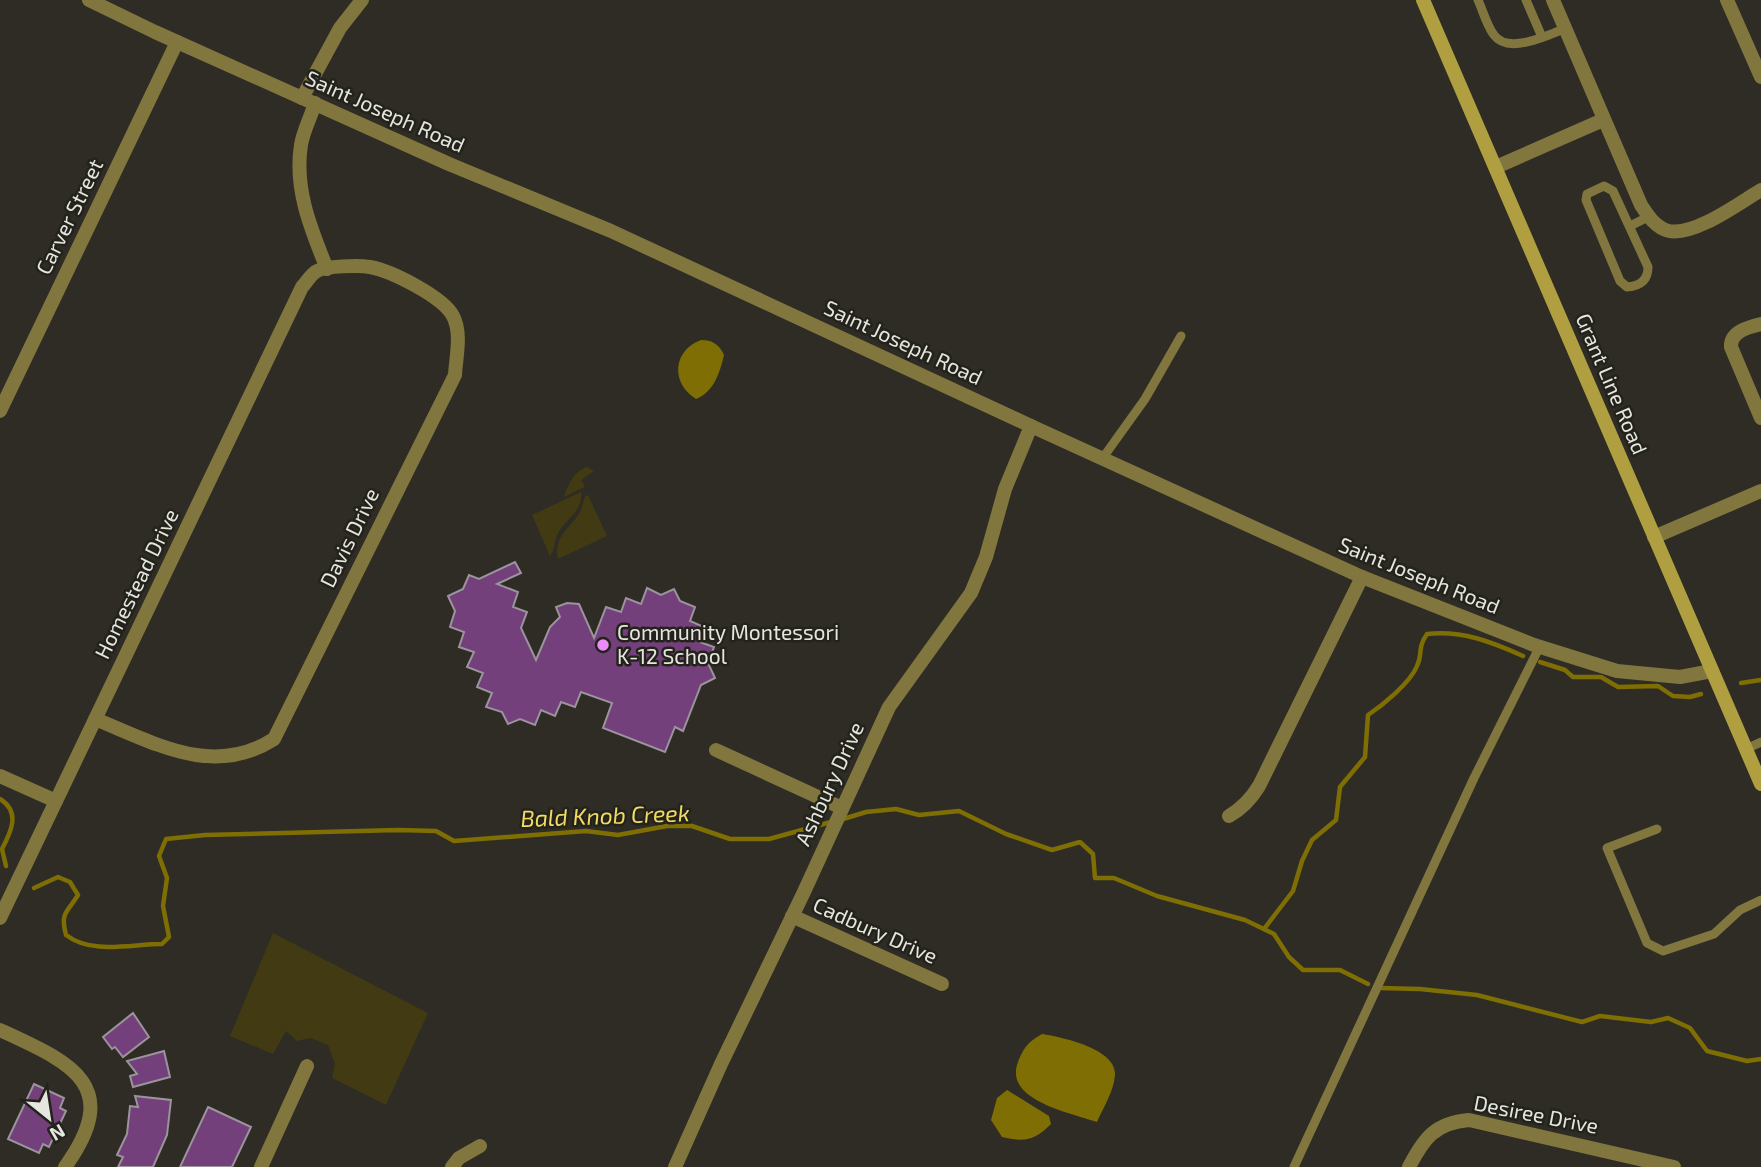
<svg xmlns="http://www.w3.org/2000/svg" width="1761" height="1167" font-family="'Exo 2',sans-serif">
  <rect width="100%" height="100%" fill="#2e2c25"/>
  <g fill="#413a12">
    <path d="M587,467L594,471L581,480L585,487L564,497C568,485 574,471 587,467Z"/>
    <path d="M581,492C583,513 565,518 557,535C554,542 555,550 550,556L532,515Z"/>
    <path d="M588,495L607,536L558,559C554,539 565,532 576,518C581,512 583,504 585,496Z"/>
    <path d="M273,933L428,1013L386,1105L332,1078L335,1064L328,1045L310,1038L297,1041L286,1031L273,1054L230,1036Z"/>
  </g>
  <g fill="#7e6e03">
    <path d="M701,340C712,340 719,344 724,355C720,372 714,392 696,399C670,383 673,350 701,340Z"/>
    <path d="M1042,1034C1062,1037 1117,1049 1115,1075C1114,1091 1103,1108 1097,1122C1071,1113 1003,1100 1018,1062C1024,1047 1028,1042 1042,1034Z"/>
    <path d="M1007,1090L1049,1116L1051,1124C1034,1141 1025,1142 1002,1137L991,1120L997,1098Z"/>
  </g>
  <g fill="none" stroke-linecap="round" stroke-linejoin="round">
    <g stroke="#7e6e03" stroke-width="4.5">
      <path d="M1540,662L1565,670L1573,677H1601L1618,687L1658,686L1673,696L1690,697L1701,694"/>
      <path d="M1741,683L1761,680"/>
      <path d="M0,799C21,812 11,832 2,849L6,866"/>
      <path d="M840,820L866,812L896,809L919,815L959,811L1006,834L1052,850L1080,842L1093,854L1095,878H1114L1157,896L1245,920L1274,934L1289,957L1303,970H1340L1368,984"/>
      <path d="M34,888L58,877L70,882L78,895C67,913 60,912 66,935C92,955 131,944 162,944L169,937L163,906L167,878L159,856L166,839L205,835L398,830L436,831L454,841L586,831L618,835L667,826H692L730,839H769L831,822"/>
      <path d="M1264,929L1293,891L1302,861L1312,840L1336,820L1340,787L1365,757L1368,715C1383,705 1410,683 1417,666C1423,654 1417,648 1427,634C1462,630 1492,642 1523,656"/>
      <path d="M1380,988L1420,989L1477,995L1582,1022L1600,1016L1651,1022L1668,1018L1690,1028L1707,1051L1747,1061L1761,1059"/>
    </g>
  </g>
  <g fill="#73407c" stroke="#9b949c" stroke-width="2">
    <path d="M515,562L521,573L497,584L518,592L513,607L527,612L521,628L536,660L550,627L560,617L556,607L567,603L579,604L594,638L606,607L621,612L626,598L641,604L647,588L661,595L674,589L680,601L695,607L690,621L704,627L700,642L714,647L708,663L715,678L701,685L683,731L675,727L665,752L603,728L612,703L581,692L575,707L561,702L555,716L541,710L535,725L520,719L508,724L502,712L486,707L492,693L477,687L483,673L467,667L474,652L459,647L464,632L450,627L455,611L448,596L463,589L469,575L479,579Z"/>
    <path d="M133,1013L149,1037L123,1057L115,1047L112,1049L103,1037Z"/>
    <path d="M164,1051L170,1077L133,1087L130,1076L137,1074L127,1061Z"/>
    <path d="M34,1084L64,1098L60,1108L66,1111L49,1147L43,1144L39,1153L8,1139Z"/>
    <path d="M135,1096L171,1100L167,1135L153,1167H118L123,1157L117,1155L127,1134L130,1106L138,1107Z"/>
    <path d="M208,1107L251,1127L232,1167H180Z"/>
  </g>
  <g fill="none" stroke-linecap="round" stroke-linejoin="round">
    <g stroke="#80763e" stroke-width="9">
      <path d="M1478,0C1483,11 1487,26 1494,35C1508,55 1549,35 1566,28"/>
      <path d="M1526,0L1542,37"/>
      <path d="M1604,186L1613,191L1648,267C1648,281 1639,286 1627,287L1620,281L1586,200L1587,194Z"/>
      <path d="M1630,226L1648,217"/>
      <path d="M1102,459L1145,399L1181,336"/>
      <path d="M1746,749L1761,742"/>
      <path d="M1657,829L1607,848L1647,943L1663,951L1714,934L1740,910L1761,900"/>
      <path d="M1294,1167L1474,778L1540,646"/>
    </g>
    <g stroke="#80763e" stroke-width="14">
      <path d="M89,0L155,32L449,164L611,231L1031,426L1362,577L1534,645L1617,671L1680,677L1712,671"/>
      <path d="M1553,0L1641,205C1648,216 1656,228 1669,231C1695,236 1739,203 1761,190"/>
      <path d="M1727,0L1761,77"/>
      <path d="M302,98L340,28L362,0"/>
      <path d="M315,103C311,117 303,131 301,145C294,189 311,229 327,269"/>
      <path d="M1496,167L1603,120"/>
      <path d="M1761,324C1748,327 1730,332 1731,347L1761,418"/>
      <path d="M0,411L177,42"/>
      <path d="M1654,537L1761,491"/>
      <path d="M716,750L842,808"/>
      <path d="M0,776L56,801"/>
      <path d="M1229,816C1243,808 1251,799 1259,786L1362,577"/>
      <path d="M792,916L942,984"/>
      <path d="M0,918L302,287C306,283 311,274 317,271C326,266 359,265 370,267C392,271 443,297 453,316C462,333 456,357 455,375L274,739C213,778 155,743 95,719"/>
      <path d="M0,1030C69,1062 125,1084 65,1167"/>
      <path d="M261,1167L307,1066"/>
      <path d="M452,1167L459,1158L480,1146"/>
      <path d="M675,1167L721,1064L803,894L889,707L971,593L986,557L1005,489L1031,426"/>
      <path d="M1409,1167C1424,1138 1435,1123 1469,1120L1674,1167"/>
    </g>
    <path stroke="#b09f40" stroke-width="14" d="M1423,0L1761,784"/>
  </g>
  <circle fill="#ec8cfb" stroke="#24231b" stroke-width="2.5" cx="603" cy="645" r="7"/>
  <g text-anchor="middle" stroke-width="5" stroke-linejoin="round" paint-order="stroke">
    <g font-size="21" fill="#e6e6e1" stroke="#24231b">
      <text transform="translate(385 112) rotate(24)" y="7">Saint Joseph Road</text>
      <text transform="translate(70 217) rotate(-64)" y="7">Carver Street</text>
      <text transform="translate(903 343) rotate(25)" y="7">Saint Joseph Road</text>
      <text transform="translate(1611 384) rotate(67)" y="7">Grant Line Road</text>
      <text transform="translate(350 538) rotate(-64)" y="7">Davis Drive</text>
      <text transform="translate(1419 576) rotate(22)" y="7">Saint Joseph Road</text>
      <text transform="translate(137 584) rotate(-64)" y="7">Homestead Drive</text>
      <text transform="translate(830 784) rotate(-65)" y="7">Ashbury Drive</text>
      <text transform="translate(875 931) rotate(24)" y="7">Cadbury Drive</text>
      <text transform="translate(1536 1115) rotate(11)" y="7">Desiree Drive</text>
    </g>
    <g font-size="21" fill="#e6e6e1" stroke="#24231b" text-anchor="start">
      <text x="617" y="640">Community Montessori<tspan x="617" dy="24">K-12 School</tspan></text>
    </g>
    <g font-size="23" font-style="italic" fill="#f1db64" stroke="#24231b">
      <text transform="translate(605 816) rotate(-2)" y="8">Bald Knob Creek</text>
    </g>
  </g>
  <g transform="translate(49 1118) rotate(150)" stroke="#24231b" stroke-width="5" paint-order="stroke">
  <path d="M0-5L12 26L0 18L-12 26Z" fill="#e6e6e1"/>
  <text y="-10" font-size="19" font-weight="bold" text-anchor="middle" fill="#e6e6e1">N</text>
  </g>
</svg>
